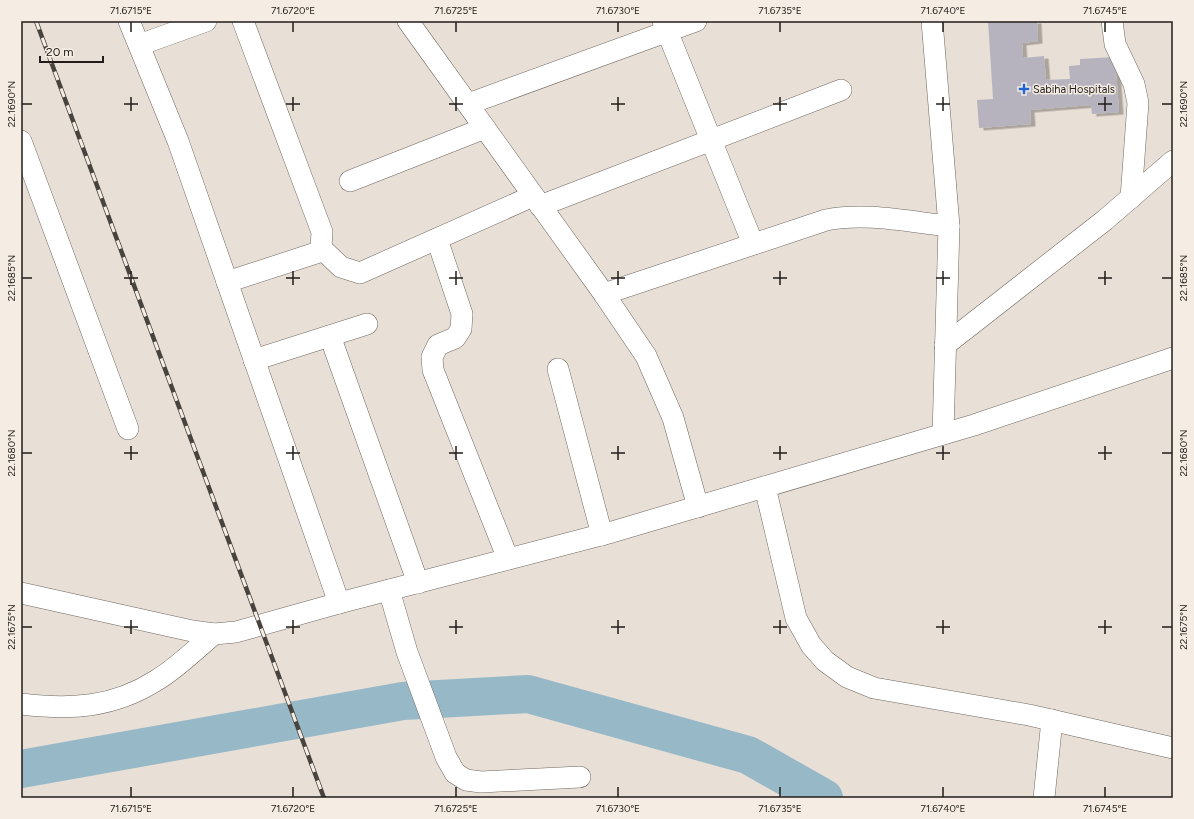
<svg xmlns="http://www.w3.org/2000/svg" width="1194" height="819" font-family="Figtree,sans-serif">
  <defs>
    <filter id="shadow"><feDropShadow dx="4.5" dy="2.5" stdDeviation="0" flood-color="#0004"/></filter>
  </defs>
  <rect width="100%" height="100%" fill="#e8dfd6"/>
  <g fill="none" stroke-linecap="round" stroke-linejoin="round">
    <path stroke="#96b8c7" stroke-width="38" d="M21,769L403,701L528,694L748,755L824,798"/>
  </g>
  <path fill="#b6b3be" filter="url(#shadow)" d="M988,21H1037L1038,41L1022,43L1023,58L1044,56L1046,80L1070,79L1069,66L1080,65V59L1115,57L1119,112L1092,114L1091,105L1030,110L1031,124L979,128L977,100L993,99Z"/>
  <g fill="none" stroke-linecap="round" stroke-linejoin="round">
    <defs>
      <g id="minor">
        <path d="M129,21L178,141L339,603"/>
        <path d="M408,21L604,294L646,356L673,418L698,507"/>
        <path d="M663,21L753,244"/>
        <path d="M932,21L949,226L943,434"/>
        <path d="M1112,21L1115,44L1134,84L1138,103L1131,198"/>
        <path d="M139,45L206,21"/>
        <path d="M468,104L696,21"/>
        <path d="M21,141L128,429"/>
        <path d="M350,181L485,128"/>
        <path d="M540,206L841,90"/>
        <path d="M437,239L462,314L461,329L455,338L438,345L432,357L433,370L508,559"/>
        <path d="M321,248L341,267L360,273L533,196"/>
        <path d="M227,282L316,253L321,248L322,232L243,21"/>
        <path d="M604,294L826,220C866,212 909,222 949,226"/>
        <path d="M330,336L418,583"/>
        <path d="M945,345L1105,220L1173,161"/>
        <path d="M254,360L367,324"/>
        <path d="M558,369L602,535"/>
        <path d="M765,487L796,618L811,645L825,661L847,677L874,688L1029,715L1173,748"/>
        <path d="M389,590L407,652L446,757L455,773L466,780L481,782L580,777"/>
        <path d="M21,593L192,631L214,634L236,632L339,603L612,532L974,425L1173,358"/>
        <path d="M21,704C71,710 113,708 157,680C177,668 196,649 214,634"/>
        <path d="M1044,798L1052,720"/>
      </g>
    </defs>
    <use href="#minor" stroke="#706860" stroke-width="22"/>
    <use href="#minor" stroke="#fff" stroke-width="21"/>
    <defs>
      <path id="rail" d="M36,21L324,798"/>
    </defs>
    <use href="#rail" stroke="#47433e" stroke-width="4.5"/>
    <use href="#rail" stroke="#f5ece3" stroke-width="3" stroke-dasharray="9" stroke-linecap="butt"/>
  </g>
  <path fill="none" stroke="#201d1a" stroke-width="1.5" d="M131,22V32M293,22V32M456,22V32M618,22V32M780,22V32M943,22V32M1105,22V32M131,97V111M293,97V111M456,97V111M618,97V111M780,97V111M943,97V111M1105,97V111M22,104H32M124,104H138M286,104H300M449,104H463M611,104H625M773,104H787M936,104H950M1098,104H1112M1162,104H1172M131,271V285M293,271V285M456,271V285M618,271V285M780,271V285M943,271V285M1105,271V285M22,278H32M124,278H138M286,278H300M449,278H463M611,278H625M773,278H787M936,278H950M1098,278H1112M1162,278H1172M131,446V460M293,446V460M456,446V460M618,446V460M780,446V460M943,446V460M1105,446V460M22,453H32M124,453H138M286,453H300M449,453H463M611,453H625M773,453H787M936,453H950M1098,453H1112M1162,453H1172M131,620V634M293,620V634M456,620V634M618,620V634M780,620V634M943,620V634M1105,620V634M22,627H32M124,627H138M286,627H300M449,627H463M611,627H625M773,627H787M936,627H950M1098,627H1112M1162,627H1172M131,787V797M293,787V797M456,787V797M618,787V797M780,787V797M943,787V797M1105,787V797"/>
  <path fill="#2065d1" stroke="#f5ece3" stroke-width="1.5" d="M1022 83h4v4h4v4h-4v4h-4v-4h-4v-4h4z"/>
  <g text-anchor="middle" stroke-width="3" stroke-linejoin="round" paint-order="stroke">
    <g font-size="11" fill="#201d1a" stroke="#f5ece3" text-anchor="start">
      <text x="1033" y="93">Sabiha Hospitals</text>
    </g>
  </g>
  <rect width="1194" height="819" fill="none" stroke="#f5ece3" stroke-width="44"/>
  <path d="M40 56v6h63v-6" fill="none" stroke="#201d1a" stroke-width="2"/>
  <text x="46" y="56" font-size="12" fill="#201d1a" stroke="#f5ece3" stroke-width="3" paint-order="stroke">20 m</text>
  <rect x="22" y="22" width="1150" height="775" fill="none" stroke="#201d1a" stroke-width="1.5"/>
  <g font-size="10" text-anchor="middle" fill="#201d1a">
    <text x="131" y="14">71.6715°E</text>
    <text x="293" y="14">71.6720°E</text>
    <text x="456" y="14">71.6725°E</text>
    <text x="618" y="14">71.6730°E</text>
    <text x="780" y="14">71.6735°E</text>
    <text x="943" y="14">71.6740°E</text>
    <text x="1105" y="14">71.6745°E</text>
    <text transform="translate(11 104) rotate(-90)" y="4">22.1690°N</text>
    <text transform="translate(1183 104) rotate(-90)" y="4">22.1690°N</text>
    <text transform="translate(11 278) rotate(-90)" y="4">22.1685°N</text>
    <text transform="translate(1183 278) rotate(-90)" y="4">22.1685°N</text>
    <text transform="translate(11 453) rotate(-90)" y="4">22.1680°N</text>
    <text transform="translate(1183 453) rotate(-90)" y="4">22.1680°N</text>
    <text transform="translate(11 627) rotate(-90)" y="4">22.1675°N</text>
    <text transform="translate(1183 627) rotate(-90)" y="4">22.1675°N</text>
    <text x="131" y="812">71.6715°E</text>
    <text x="293" y="812">71.6720°E</text>
    <text x="456" y="812">71.6725°E</text>
    <text x="618" y="812">71.6730°E</text>
    <text x="780" y="812">71.6735°E</text>
    <text x="943" y="812">71.6740°E</text>
    <text x="1105" y="812">71.6745°E</text>
  </g>
</svg>
